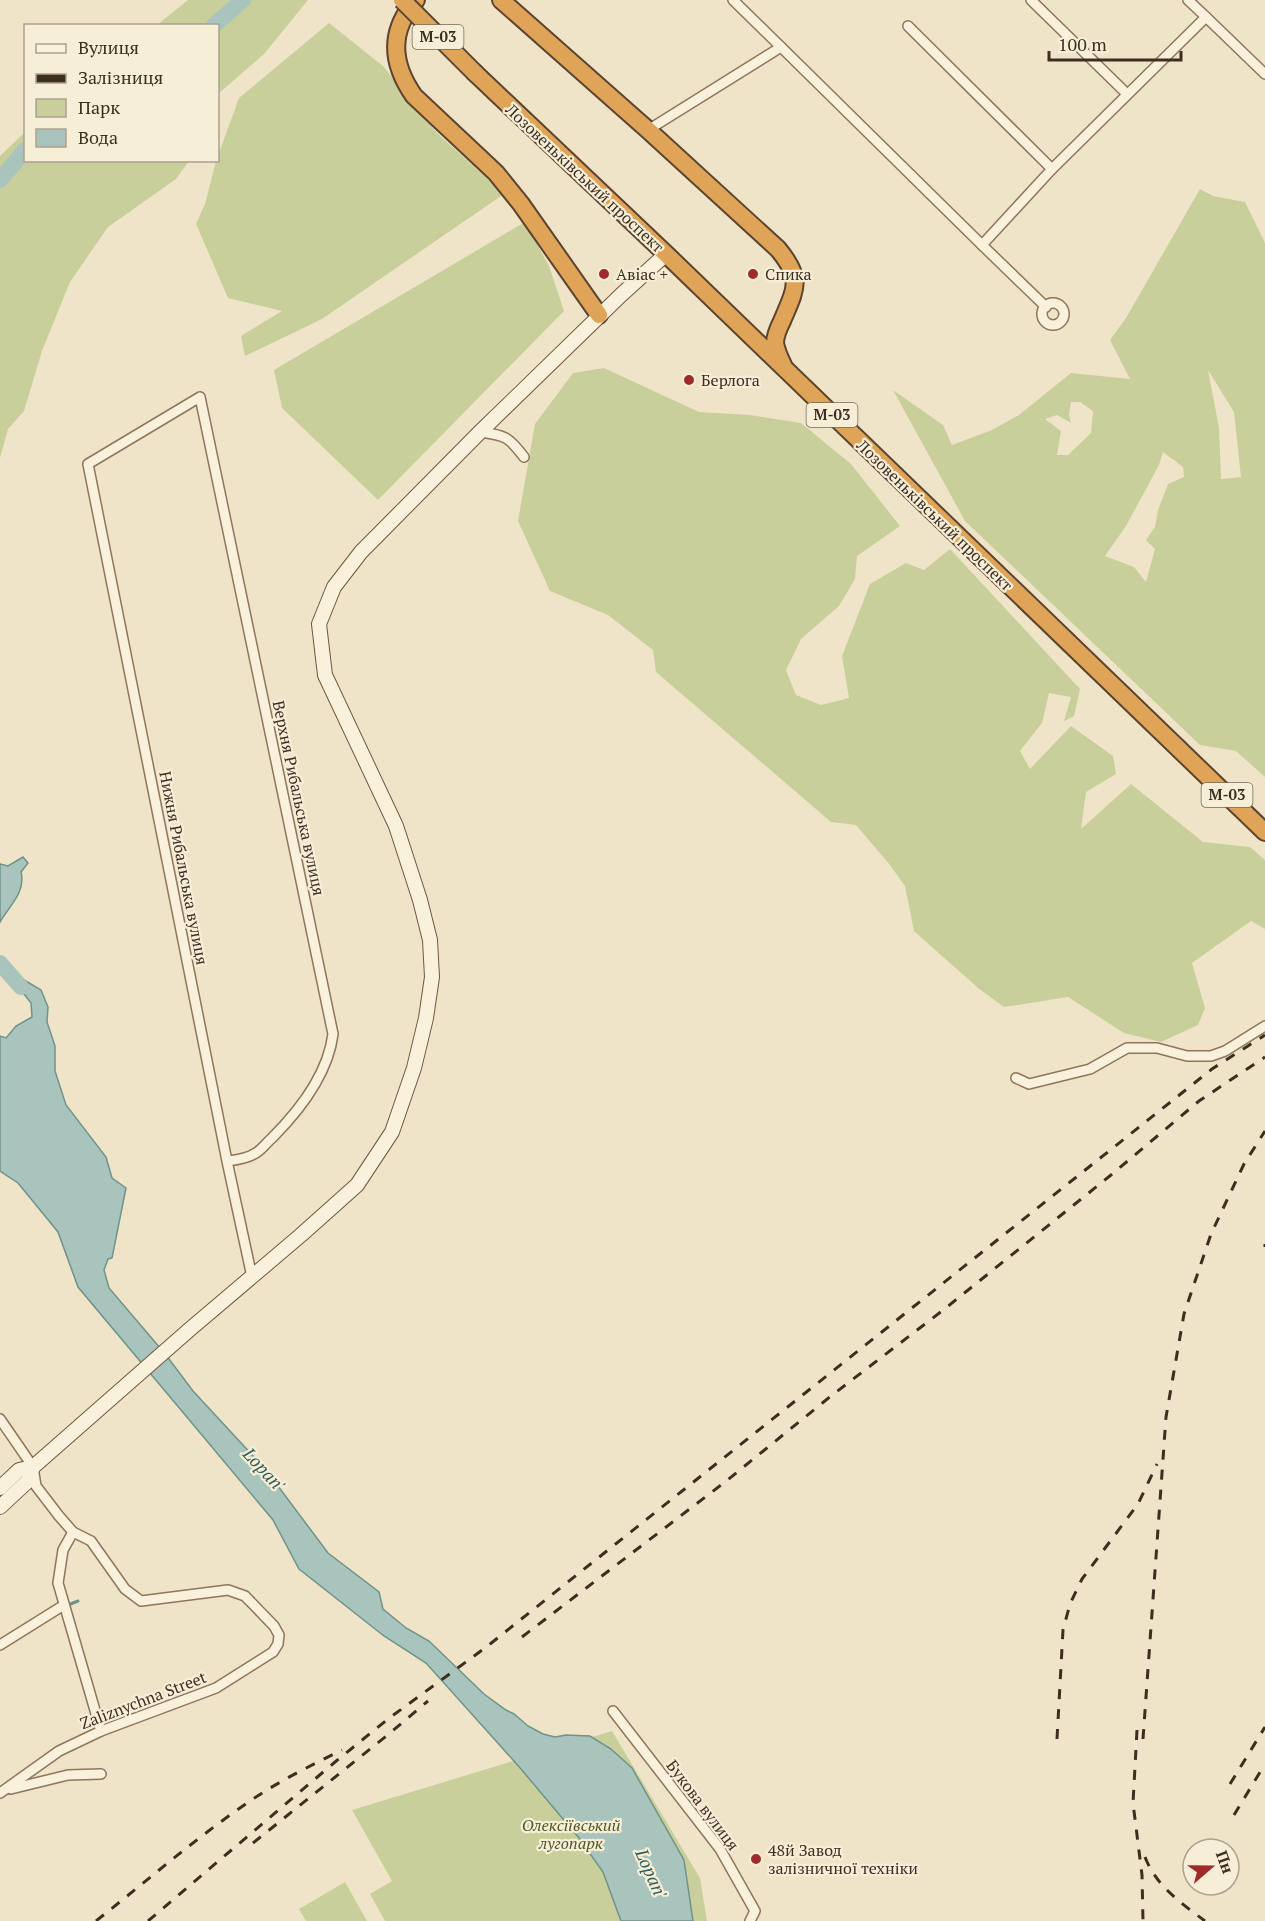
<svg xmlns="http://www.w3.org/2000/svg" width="1265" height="1921" font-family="'PT Serif',serif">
  <rect width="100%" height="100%" fill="#f0e4c8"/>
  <g fill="#c9cf9b" fill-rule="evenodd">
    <path d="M188,0H308L264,54L218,94V26L157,25Z"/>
    <path d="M329,23L383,66L437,133L504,194L322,319L245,356L241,336L282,311L228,298L196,224L205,204L216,161L239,98Z"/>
    <path d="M25,132L26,160L189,161L176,179L108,227L70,282L42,351L24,411L8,429L0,458V156Z"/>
    <path d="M1200,189L1213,196L1245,202L1265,243V777L1236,751L1200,745L965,521L893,390L943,425L952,445L992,430L1019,415L1071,373L1130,379L1110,340L1126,318ZM1208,370L1234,412L1241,477L1221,479L1219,428ZM1071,402H1080L1093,411L1091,433L1068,455H1057L1061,431L1045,419L1057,415L1071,423L1069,414ZM1163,452L1183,467L1184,477L1168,484L1158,510L1155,527L1146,540L1155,549L1146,582L1134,567L1105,556L1126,526L1159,465Z"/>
    <path d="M525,222L549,266L564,311L378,500L282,408L274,370Z"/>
    <path d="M604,368L699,412L750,415L801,423L851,464L900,526L857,556L855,579L839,606L801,639L786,670L796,695L821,705L849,698L842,656L870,584L906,563L924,570L950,549L1080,689L1074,716L1064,721L1071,697L1049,693L1042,723L1020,751L1030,769L1071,726L1113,756L1116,774L1086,792L1081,829L1131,784L1203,842L1250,847L1265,860V929L1251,921L1192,963L1205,1008L1198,1025L1161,1042L1124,1033L1068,997L1004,1007L978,988L914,931L905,886L890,865L856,825L831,822L656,672L653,650L608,615L550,591L518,521L535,424L573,373Z"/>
    <path d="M612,1731L700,1878L707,1921H385L370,1894L392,1881L352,1810Z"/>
    <path d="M345,1882L367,1921H306L299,1909Z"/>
  </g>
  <g fill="#a9c4bc" stroke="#6f938a" stroke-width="1.5">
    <path d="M23,857L28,863L21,872C26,892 10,905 0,922V864L8,866Z"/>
    <path d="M4,968L41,990L48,1007L47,1022L55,1046V1071L66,1105L106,1157L112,1178L126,1188L112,1258L108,1259L104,1270L109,1288L166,1355L193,1391L266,1470L328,1553L379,1592L383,1609L406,1628L429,1641L484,1694L506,1710L514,1714L528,1726L543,1734L555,1737L566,1735L590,1736L611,1749L632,1768L684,1860L693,1921H621L603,1872L579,1838L521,1769L426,1663L384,1636L299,1569L273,1520L78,1287L58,1232L18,1183L0,1171V1036L6,1038L16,1026L32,1017L31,1003Z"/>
  </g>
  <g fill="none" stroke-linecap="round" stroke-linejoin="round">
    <path stroke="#6f938a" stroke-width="3" d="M68,1605L78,1601"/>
    <g stroke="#a9c4bc" stroke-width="16">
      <path d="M213,26L243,0"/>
      <path d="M0,180L26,149"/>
      <path d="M0,963L21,987"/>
    </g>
    <defs>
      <g id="street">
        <path d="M733,0L781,47"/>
        <path d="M1031,0L1127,94"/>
        <path d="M1188,0L1206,17"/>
        <path d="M908,26L1052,169"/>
        <path d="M648,130L781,47L982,245L1052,169L1206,17L1265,74"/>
        <path d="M982,245L1046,307"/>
        <circle cx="1053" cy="314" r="11"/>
        <path d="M480,432C505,435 509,437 524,457"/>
        <path d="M1016,1078L1029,1084L1090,1069L1127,1048H1157L1187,1056H1211L1225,1051L1265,1026"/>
        <path d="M227,1161C236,1160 246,1159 254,1154C261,1151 266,1143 272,1138C300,1110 328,1074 333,1034L200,397L88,464L227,1161L252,1277"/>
        <path d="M0,1419L33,1467L36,1486L59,1516L73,1532L91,1541L125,1589L141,1601L228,1590L245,1596L274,1626L279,1635L278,1644L273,1652L216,1688L101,1731L59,1751L0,1793"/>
        <path d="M73,1532L63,1550L58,1583L101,1731"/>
        <path d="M0,1645L64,1605"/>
        <path d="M613,1711L720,1849L755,1911L750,1921"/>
        <path d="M11,1789L68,1775L101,1774"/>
      </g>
      <g id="secondary">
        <path d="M0,1488L19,1470L33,1467"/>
        <path d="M0,1507L28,1481L33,1467L189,1330L301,1235L357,1185L392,1132L414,1068L426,1018L432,977L430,940L420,900L396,826L325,675L319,624L334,587L361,552L480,432L621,295L666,254"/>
      </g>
      <g id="highway">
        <path d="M416,0C389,31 391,63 414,96L496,173L521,204L599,315"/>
        <path d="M501,0L648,130L778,249C803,279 796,288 782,321C779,327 775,336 775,343C776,350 780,359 783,365"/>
        <path d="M475,73L666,254L1265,832"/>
      </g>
    </defs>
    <use href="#street" stroke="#8d765c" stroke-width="12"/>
    <use href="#secondary" stroke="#6f573f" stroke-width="16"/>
    <use href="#highway" stroke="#5b4430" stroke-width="20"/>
    <use href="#street" stroke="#faf1dc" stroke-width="9"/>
    <use href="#secondary" stroke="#faf1dc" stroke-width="14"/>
    <use href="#highway" stroke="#e0a458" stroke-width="16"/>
    <g stroke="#3d2e20" stroke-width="3" stroke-dasharray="10 10" stroke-linecap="butt">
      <path d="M1265,1244V1247"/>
      <path d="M522,1637L725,1482L831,1396L942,1311L1111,1175L1199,1101L1265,1057"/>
      <path d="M1137,1730L1133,1803L1142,1875L1143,1921"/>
      <path d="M1057,1739L1063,1630L1070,1604L1082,1579L1138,1504L1157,1464"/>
      <path d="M1143,1739L1166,1417L1184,1314L1211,1234L1244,1164L1265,1131"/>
      <path d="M1230,1784L1265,1727"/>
      <path d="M1234,1815L1265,1764"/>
      <path d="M253,1843L390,1733L428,1701"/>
      <path d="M1145,1857C1156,1886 1181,1903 1205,1921"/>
      <path d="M96,1921C148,1880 198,1836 253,1799C281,1780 312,1765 342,1750"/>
      <path d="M148,1921L335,1762L388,1719L485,1648L1212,1069L1265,1035"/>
    </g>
    <defs>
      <path id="highway-bridge" d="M402,0L475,73"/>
    </defs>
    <use href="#highway-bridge" stroke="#5b4430" stroke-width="20" stroke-linecap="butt"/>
    <use href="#highway-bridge" stroke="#e0a458" stroke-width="16"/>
  </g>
  <g fill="#9e2a2b" stroke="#f7eed8" stroke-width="2">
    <circle cx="604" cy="274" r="6"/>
    <circle cx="753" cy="274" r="6"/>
    <circle cx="689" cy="380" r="6"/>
    <circle cx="756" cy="1859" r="6"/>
  </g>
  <g text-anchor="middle" stroke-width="4.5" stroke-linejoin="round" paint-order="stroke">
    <g fill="#f7eed8" stroke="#756857" stroke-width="1.5">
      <rect x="412.5" y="25" width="51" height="24" rx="4.5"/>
      <rect x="806.5" y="403" width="51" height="24" rx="4.5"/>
      <rect x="1201.5" y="783" width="51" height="24" rx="4.5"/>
    </g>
    <g font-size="15" font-weight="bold" fill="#3d2e20">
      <text x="438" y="42">М-03</text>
      <text x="832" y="420">М-03</text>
      <text x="1227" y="800">М-03</text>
    </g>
    <g font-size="16" fill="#3d2e20" stroke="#f7eed8">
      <text transform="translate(585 178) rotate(43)" y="6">Лозовеньківський проспект</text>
      <text transform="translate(935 515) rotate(44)" y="6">Лозовеньківський проспект</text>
      <text transform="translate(299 798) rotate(78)" y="6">Верхня Рибальська вулиця</text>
      <text transform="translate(184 868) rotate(79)" y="6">Нижня Рибальська вулиця</text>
      <text transform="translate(143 1700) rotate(-21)" y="6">Zaliznychna Street</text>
      <text transform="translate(703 1805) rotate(53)" y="6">Букова вулиця</text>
    </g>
    <g font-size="16" fill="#3d2e20" stroke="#f7eed8" text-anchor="start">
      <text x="616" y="280">Авiас +</text>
      <text x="765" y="280">Спика</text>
      <text x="701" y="386">Берлога</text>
      <text x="768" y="1856">48й Завод<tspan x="768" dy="18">залізничної техніки</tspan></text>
    </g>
    <g font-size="16" font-style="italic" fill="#4d5a26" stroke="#f7eed8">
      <text x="571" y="1831">Олексіївський<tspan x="571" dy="18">лугопарк</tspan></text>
    </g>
    <g font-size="18" font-style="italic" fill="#2f5d5a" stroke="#f7eed8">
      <text transform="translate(264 1470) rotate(47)" y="6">Lopan'</text>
      <text transform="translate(651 1874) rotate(66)" y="6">Lopan'</text>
    </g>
  </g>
  <rect x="24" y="24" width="195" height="138" fill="#f7eed8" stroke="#ada18e" stroke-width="1.5"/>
  <rect x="36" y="44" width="30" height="9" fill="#faf1dc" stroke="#ada18e" stroke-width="1.5"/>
  <text x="78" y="54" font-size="18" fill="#3d2e20">Вулиця</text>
  <rect x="36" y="74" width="30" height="9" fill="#3d2e20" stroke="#ada18e" stroke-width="1.5"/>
  <text x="78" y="84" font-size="18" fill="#3d2e20">Залізниця</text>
  <rect x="36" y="99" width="30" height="18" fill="#c9cf9b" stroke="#ada18e" stroke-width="1.5"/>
  <text x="78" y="114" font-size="18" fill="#3d2e20">Парк</text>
  <rect x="36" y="129" width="30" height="18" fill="#a9c4bc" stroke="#ada18e" stroke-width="1.5"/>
  <text x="78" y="144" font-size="18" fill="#3d2e20">Вода</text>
  <g transform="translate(1211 1867) rotate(70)"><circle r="28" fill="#f7eed8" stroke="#ada18e" stroke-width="1.5"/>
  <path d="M0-4.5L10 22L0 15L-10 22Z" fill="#9e2a2b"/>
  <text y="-9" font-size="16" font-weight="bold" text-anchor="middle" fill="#3d2e20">Пн</text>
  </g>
  <path d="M1049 51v9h132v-9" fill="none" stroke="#3d2e20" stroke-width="3"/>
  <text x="1058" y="51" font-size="18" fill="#3d2e20" stroke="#f7eed8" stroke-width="4.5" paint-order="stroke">100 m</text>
</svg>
